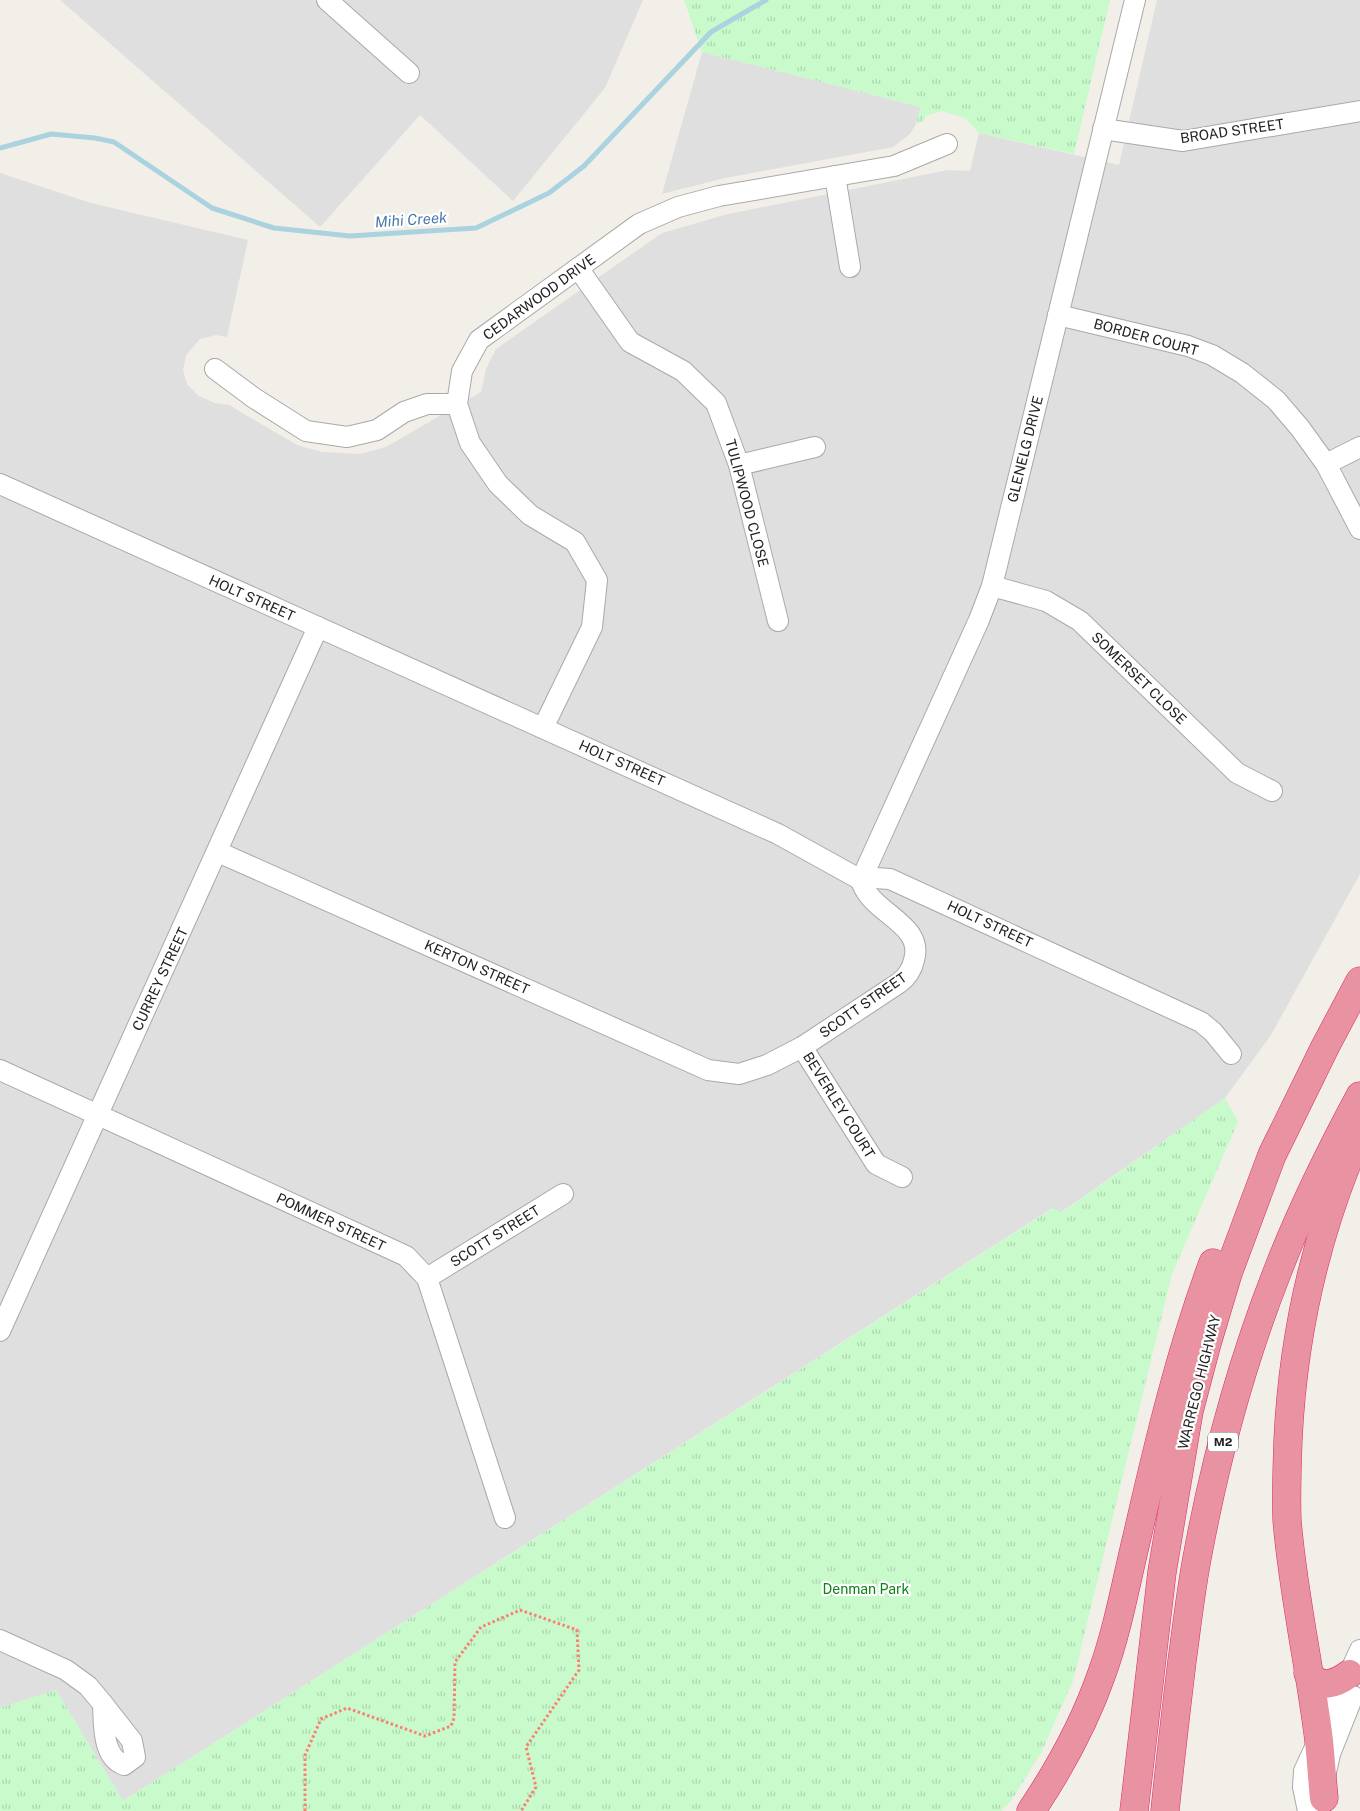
<svg xmlns="http://www.w3.org/2000/svg" width="1360" height="1811" font-family="'Public Sans',sans-serif">
  <defs>
    <pattern id="park-tufts" width="24" height="20" patternUnits="userSpaceOnUse" patternTransform="scale(1.25)"><rect width="24" height="20" fill="#c8facc"/><path d="M3 7l-1-3M5 7V3M7 7l1-3M15 17l-1-3M17 17v-4M19 17l1-3" fill="none" stroke="#acd6af"/></pattern>
  </defs>
  <rect width="100%" height="100%" fill="#f2efe9"/>
  <g fill="#e0dfdf">
    <path d="M60,0H643L605,88L513,201L420,115L320,227Z"/>
    <path d="M1157,0H1360V874L1271,1035L1225,1098L1060,1213L1054,1207L123,1801L56,1690L0,1708V173L91,203L248,240L227,337L216,335L200,339L186,355L183,370L187,384L199,396L215,403L229,405L297,445L322,452L360,454L386,447L481,392L486,369L496,349L662,233L728,214L948,170L970,171L979,133L1119,165Z"/>
    <path d="M702,52L921,107L916,124L910,134L893,147L725,178L662,194Z"/>
  </g>
  <g fill="url(#park-tufts)">
    <path d="M684,0H1110L1074,154L979,133L965,118L941,111L926,116L922,122L916,124L921,107L702,52Z"/>
    <path d="M1225,1098L1238,1122L1172,1274L1073,1681L1042,1751L1011,1801L1001,1811H0V1708L56,1690L123,1801L1055,1207L1061,1213Z"/>
  </g>
  <g fill="none" stroke-linecap="round" stroke-linejoin="round">
    <path stroke="#aad3df" stroke-width="5" d="M0,148L51,134L95,138L114,142L212,208L274,228L350,236L476,228L549,193L584,166L711,32L766,0"/>
    <defs>
      <g id="street">
        <path d="M327,0L409,73"/>
        <path d="M1103,129L1183,141L1360,111"/>
        <path d="M835,176L850,267"/>
        <path d="M578,268L630,342L683,371L716,403L739,465L778,621"/>
        <path d="M1058,315L1188,346L1212,355L1242,373L1276,400L1300,428L1326,464L1360,529"/>
        <path d="M215,369L254,398L306,431L347,437L377,430L404,412L427,404H457"/>
        <path d="M1326,464L1360,447"/>
        <path d="M739,465L815,447"/>
        <path d="M0,484L778,834L861,880L875,878L890,879L1201,1022L1213,1032L1231,1054"/>
        <path d="M992,586L1046,601L1080,621L1237,773L1272,791"/>
        <path d="M543,728L592,627L597,580L575,542L530,515L498,484L470,443L457,404L462,371L479,340L639,224L678,207L719,196L894,166L947,144"/>
        <path d="M218,852L708,1070L739,1074L767,1065L802,1047L899,983C907,977 912,970 914,960C925,923 869,913 861,880"/>
        <path d="M861,880L979,620L992,586L1135,0"/>
        <path d="M802,1047L876,1164L902,1177"/>
        <path d="M0,1070L406,1256L427,1278L505,1518"/>
        <path d="M427,1278L563,1194"/>
        <path d="M0,1331L318,627"/>
        <path d="M0,1640L66,1670L88,1686L103,1704"/>
        <path d="M103,1704L132,1741L135,1757L124,1765C102,1757 104,1724 103,1704Z"/>
        <path d="M1326,1772L1330,1754L1353,1696"/>
        <path d="M1308,1811L1303,1787L1304,1771L1360,1650"/>
      </g>
      <g id="highway">
        <path d="M1308,1673C1319,1690 1336,1684 1349,1674"/>
        <path d="M1324,1798C1322,1779 1321,1760 1319,1741C1310,1667 1293,1594 1287,1520C1286,1494 1287,1467 1288,1440C1293,1334 1317,1229 1360,1132"/>
        <path d="M1031,1811C1060,1768 1085,1722 1102,1673C1118,1629 1126,1582 1137,1537C1158,1445 1180,1352 1213,1263"/>
        <path d="M1134,1811L1162,1572L1189,1411L1207,1343L1228,1273L1272,1155L1325,1047L1360,981"/>
        <path d="M1165,1811C1170,1761 1176,1711 1182,1661C1187,1625 1191,1588 1198,1553C1216,1457 1242,1361 1278,1270C1301,1210 1330,1152 1360,1096"/>
      </g>
    </defs>
    <use href="#street" stroke="#a9a9a9" stroke-width="22"/>
    <use href="#highway" stroke="#dc2a67" stroke-width="29"/>
    <path stroke="#fa8072" stroke-width="3" stroke-dasharray="2.5 2.5" stroke-linecap="butt" d="M305,1811V1755L321,1719L347,1708L425,1736L451,1726L454,1718L455,1662L481,1627L520,1610L577,1630L579,1670L526,1747L536,1787L521,1811"/>
    <use href="#street" stroke="#fff" stroke-width="20"/>
    <use href="#highway" stroke="#e892a2" stroke-width="28"/>
  </g>
  <g text-anchor="middle" stroke-width="4.5" stroke-linejoin="round" paint-order="stroke">
    <rect fill="#fff" stroke="#646464" stroke-width="1" x="1208" y="1432.5" width="30" height="19" rx="4"/>
    <g font-size="12" font-weight="bold" fill="#222">
      <text x="1223" y="1446">M2</text>
    </g>
    <g font-size="14" fill="#222" stroke="#fff">
      <text transform="translate(1232 131) rotate(-8)" y="5">BROAD STREET</text>
      <text transform="translate(539 297) rotate(-36)" y="5">CEDARWOOD DRIVE</text>
      <text transform="translate(1146 337) rotate(15)" y="5">BORDER COURT</text>
      <text transform="translate(1025 449) rotate(-76)" y="5">GLENELG DRIVE</text>
      <text transform="translate(747 503) rotate(75)" y="5">TULIPWOOD CLOSE</text>
      <text transform="translate(252 598) rotate(24)" y="5">HOLT STREET</text>
      <text transform="translate(1139 678) rotate(44)" y="5">SOMERSET CLOSE</text>
      <text transform="translate(622 763) rotate(24)" y="5">HOLT STREET</text>
      <text transform="translate(990 924) rotate(25)" y="5">HOLT STREET</text>
      <text transform="translate(477 967) rotate(24)" y="5">KERTON STREET</text>
      <text transform="translate(160 979) rotate(-65)" y="5">CURREY STREET</text>
      <text transform="translate(863 1005) rotate(-35)" y="5">SCOTT STREET</text>
      <text transform="translate(839 1105) rotate(58)" y="5">BEVERLEY COURT</text>
      <text transform="translate(331 1222) rotate(25)" y="5">POMMER STREET</text>
      <text transform="translate(495 1236) rotate(-32)" y="5">SCOTT STREET</text>
      <text transform="translate(1199 1382) rotate(-76)" y="5">WARREGO HIGHWAY</text>
    </g>
    <g font-size="14" fill="#0c8416" stroke="#fff">
      <text x="866" y="1594">Denman Park</text>
    </g>
    <g font-size="15" font-style="italic" fill="#4a7aab" stroke="#fff">
      <text transform="translate(411 220) rotate(-4)" y="5">Mihi Creek</text>
    </g>
  </g>
</svg>
